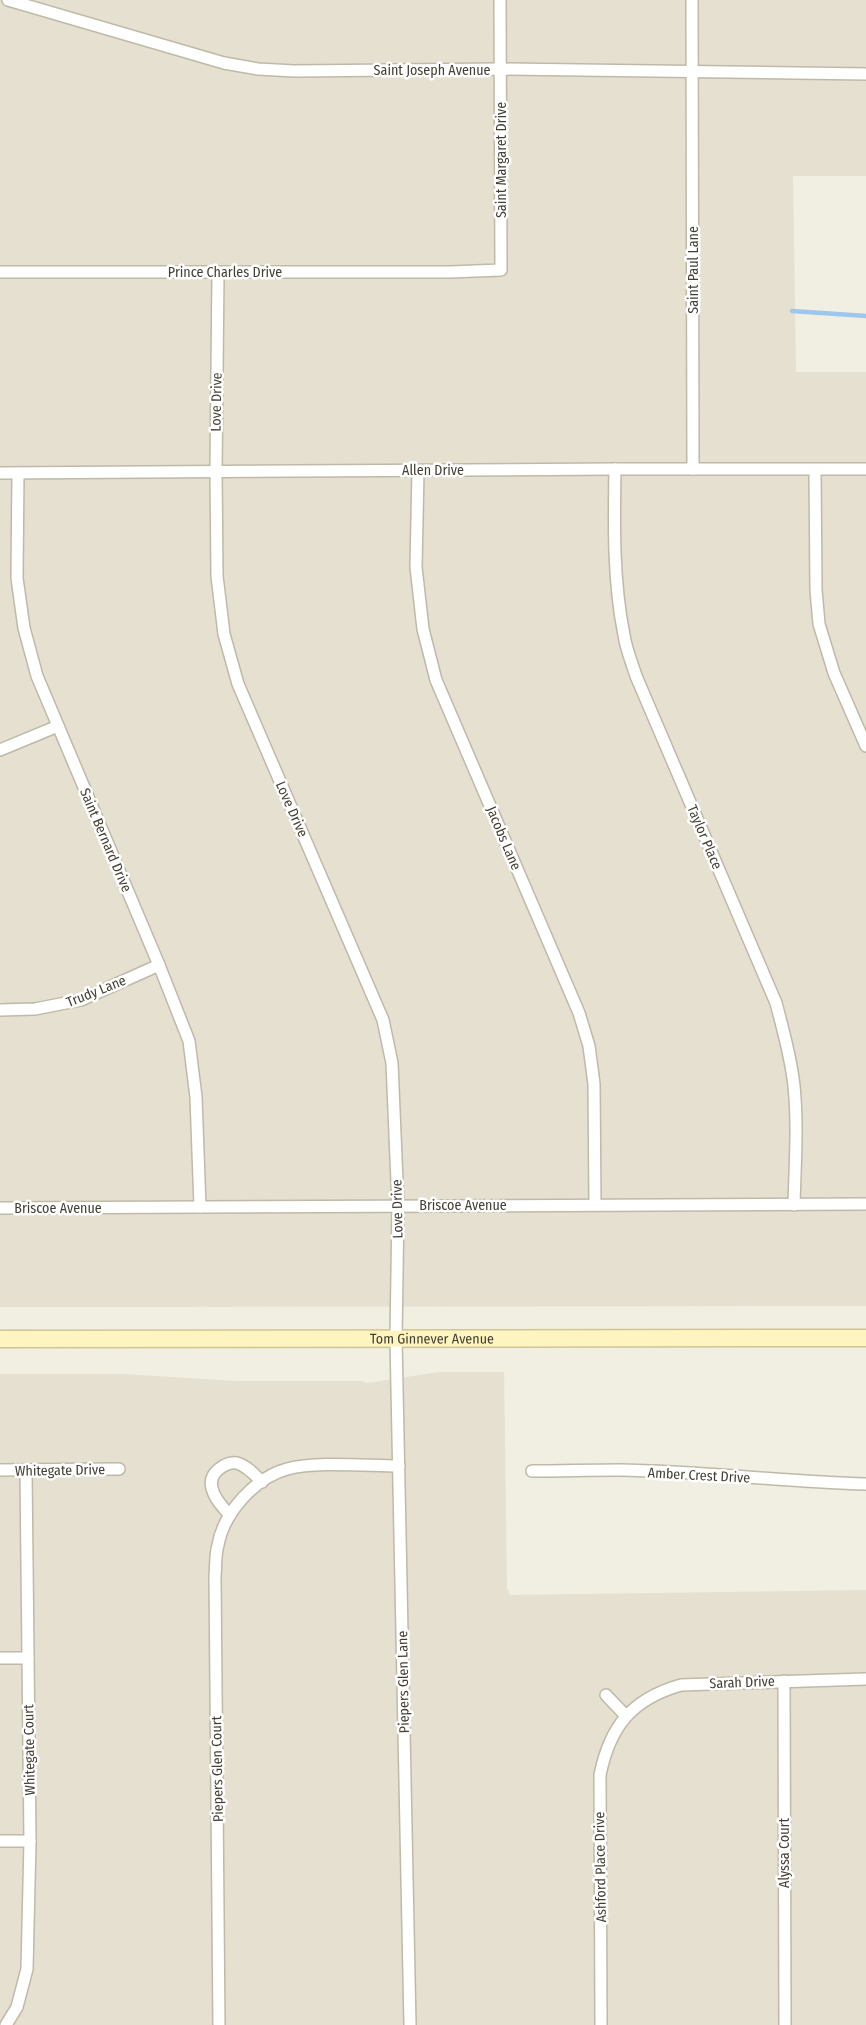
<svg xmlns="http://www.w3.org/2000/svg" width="866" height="2025" font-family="'Fira Sans Condensed',sans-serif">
  <rect width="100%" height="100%" fill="#f1eee2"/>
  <g fill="#e5e0d0">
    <path d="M0,0H866V176H793L796,372H866V1306L0,1307Z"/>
    <path d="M439,1372H504L507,1588L510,1595L866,1590V2025H0V1374H122L237,1381H361L367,1383Z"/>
  </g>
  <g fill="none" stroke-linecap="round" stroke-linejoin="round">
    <path stroke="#9ec6ee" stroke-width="4.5" d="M792,311L866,316"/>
    <defs>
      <g id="minor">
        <path d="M8,0L224,63L258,69L294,71L500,69L866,74"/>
        <path d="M692,0L693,469"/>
        <path d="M0,272H450L501,270L500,0"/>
        <path d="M218,272L216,471L217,576L224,634L238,684L383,1020L392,1063L398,1206L396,1339L410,2025"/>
        <path d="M615,469C614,524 613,581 624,635C626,649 632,663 636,676L776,1003C783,1030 791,1057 794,1086C798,1125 795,1165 794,1205"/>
        <path d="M815,470L816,590L819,624L834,673L866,746"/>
        <path d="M418,471L416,567L423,629L436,680L579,1013L589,1046L594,1084L595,1204"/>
        <path d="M0,473L615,469H866"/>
        <path d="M18,473L17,578L24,628L37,676L159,965L189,1041L196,1097L200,1207"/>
        <path d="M0,750L58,726"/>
        <path d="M0,1010L35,1009L81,1000L159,965"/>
        <path d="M0,1208L866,1204"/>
        <path d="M0,1470L119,1469"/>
        <path d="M532,1471C561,1471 590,1470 619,1470C702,1471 784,1482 866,1484"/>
        <path d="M230,1515C219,1504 201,1483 219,1469C224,1465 230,1462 237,1463C247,1466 255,1475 262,1482"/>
        <path d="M0,1658H28"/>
        <path d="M784,1681L785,2025"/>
        <path d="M606,1695L626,1716"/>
        <path d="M0,1841H30"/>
        <path d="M6,2025L17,2007L27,1969L30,1841L26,1471"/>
        <path d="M219,2025L215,1576C216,1566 215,1555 218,1545C224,1512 255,1478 287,1469C317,1461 367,1466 399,1466"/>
        <path d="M601,2025L600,1775C610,1726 632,1699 681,1685L866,1679"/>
      </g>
      <g id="secondary">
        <path id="s1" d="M0,1339L866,1338"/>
      </g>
    </defs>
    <use href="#minor" stroke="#bfb9a8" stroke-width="14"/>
    <use href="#secondary" stroke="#d1c692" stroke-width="19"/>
    <use href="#minor" stroke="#fff" stroke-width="11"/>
    <use href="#secondary" stroke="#fef4bf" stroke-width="16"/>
  </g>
  <g text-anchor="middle" stroke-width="5" stroke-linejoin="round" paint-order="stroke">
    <g font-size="14" fill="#423e33" stroke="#fff">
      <text x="432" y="75">Saint Joseph Avenue</text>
      <text transform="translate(501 160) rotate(-90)" y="5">Saint Margaret Drive</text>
      <text transform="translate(693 270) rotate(-90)" y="5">Saint Paul Lane</text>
      <text x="225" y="277">Prince Charles Drive</text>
      <text transform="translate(216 402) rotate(-89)" y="5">Love Drive</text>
      <text x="433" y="475">Allen Drive</text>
      <text transform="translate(292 809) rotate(66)" y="5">Love Drive</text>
      <text transform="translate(705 837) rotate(67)" y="5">Taylor Place</text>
      <text transform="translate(504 838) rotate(67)" y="5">Jacobs Lane</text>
      <text transform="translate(106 840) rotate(67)" y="5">Saint Bernard Drive</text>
      <text transform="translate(96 991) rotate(-22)" y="5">Trudy Lane</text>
      <text x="463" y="1210">Briscoe Avenue</text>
      <text x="58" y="1213">Briscoe Avenue</text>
      <text transform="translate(397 1209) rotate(-91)" y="5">Love Drive</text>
      <text dy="5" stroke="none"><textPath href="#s1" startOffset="432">Tom Ginnever Avenue</textPath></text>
      <text transform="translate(60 1470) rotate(-1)" y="5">Whitegate Drive</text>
      <text transform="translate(699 1475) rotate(3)" y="5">Amber Crest Drive</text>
      <text transform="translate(403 1682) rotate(-91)" y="5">Piepers Glen Lane</text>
      <text transform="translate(742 1682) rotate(-2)" y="5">Sarah Drive</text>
      <text transform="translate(29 1750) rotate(-91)" y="5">Whitegate Court</text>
      <text transform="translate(217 1769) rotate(-91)" y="5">Piepers Glen Court</text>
      <text transform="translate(784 1853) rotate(-90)" y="5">Alyssa Court</text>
      <text transform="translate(600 1867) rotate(-91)" y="5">Ashford Place Drive</text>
    </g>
  </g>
</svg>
